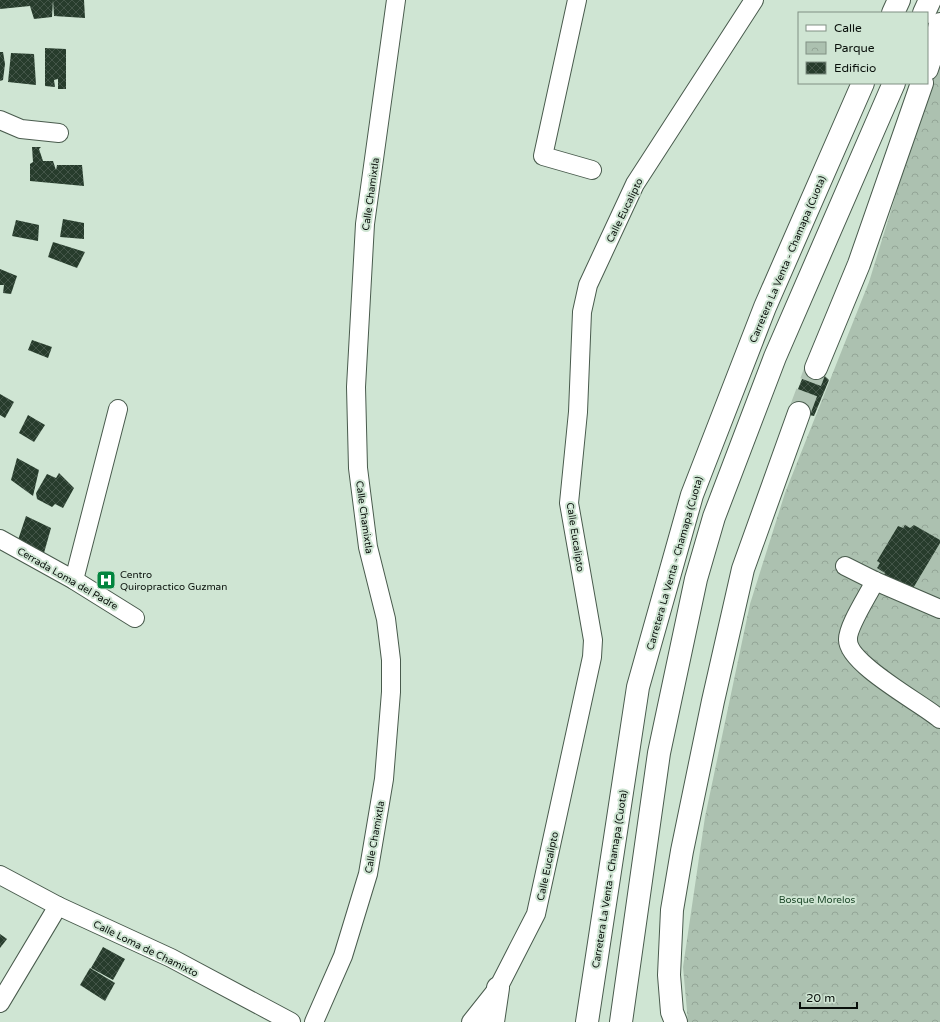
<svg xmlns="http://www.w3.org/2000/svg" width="940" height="1022" font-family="'Varela Round',sans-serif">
  <defs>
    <pattern id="park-crowns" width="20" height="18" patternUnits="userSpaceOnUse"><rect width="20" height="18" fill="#acc1b0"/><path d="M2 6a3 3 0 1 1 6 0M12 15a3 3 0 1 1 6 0" fill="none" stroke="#93a596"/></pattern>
    <pattern id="building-cross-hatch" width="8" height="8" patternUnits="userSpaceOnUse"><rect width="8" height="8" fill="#273c2c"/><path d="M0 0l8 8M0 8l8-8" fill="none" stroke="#435548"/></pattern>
  </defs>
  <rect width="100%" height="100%" fill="#cfe5d3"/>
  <path fill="url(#park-crowns)" d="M940,51V1022H688L683,967L705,817L750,604L785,493L869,282Z"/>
  <g fill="url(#building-cross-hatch)">
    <path d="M0,0H53L52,17L34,19L30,6L0,9Z"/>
    <path d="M53,0H84L85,18L54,16Z"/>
    <path d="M45,48L66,49V89H58V79L54,80L55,87L45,86Z"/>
    <path d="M0,52H3L5,64L3,80L0,81Z"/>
    <path d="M11,53L34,54L36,85L8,82Z"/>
    <path d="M32,147H41L39,149L43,161H53L56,170L57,165H82L84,186L30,181V164L33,162Z"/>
    <path d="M63,219L84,223V239L60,237Z"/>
    <path d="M16,220L39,225L38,241L12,236Z"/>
    <path d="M53,242L85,252L77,268L48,257Z"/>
    <path d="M0,269L17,276L11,294L3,293L4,285H0Z"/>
    <path d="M32,340L52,347L48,358L28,350Z"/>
    <path d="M816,368L829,380L814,416L799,413L792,404L806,369Z"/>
    <path d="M0,394L14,402L5,418L0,415Z"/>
    <path d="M28,415L45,425L34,442L19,433Z"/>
    <path d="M17,458L39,470L33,496L11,480Z"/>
    <path d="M59,473L74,488L63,508L55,504L52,507L37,499L36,493L47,474L56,478Z"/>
    <path d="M26,516L51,528L42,560L16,546Z"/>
    <path d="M905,525L910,528L914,525L940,540V543L912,590L882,579L885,573L877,568L880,563L877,561L898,526L903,528Z"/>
    <path d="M0,934L7,939L0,948Z"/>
    <path d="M103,947L125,959L113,980L91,968Z"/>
    <path d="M90,968L115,983L105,1001L80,985Z"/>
  </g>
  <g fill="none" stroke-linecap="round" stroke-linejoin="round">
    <path stroke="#b1c5b5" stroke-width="22" stroke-dasharray="22 11" stroke-linecap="butt" d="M799,413L816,368"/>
    <defs>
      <g id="minor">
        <path d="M577,0L543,156L592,170"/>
        <path d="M0,120L21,129L59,133"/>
        <path d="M0,539L74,580L135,618"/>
        <path d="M845,566L875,581L940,609"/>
        <path d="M74,580L118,409"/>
        <path d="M875,581C869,594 847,627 848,640C848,664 921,703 940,719"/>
        <path d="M0,875L58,906L171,958L291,1022"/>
        <path d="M0,1003L58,906"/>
        <path d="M314,1022L343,956L368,874L384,779L391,692V660L386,619L368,547L358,468L356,387L365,224L396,0"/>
        <path d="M471,1022L498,988L536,914L592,657L593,640L569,503L578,412L582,312L588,285L635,184L754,0"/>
      </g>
      <g id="highway">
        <path d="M893,13L899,0"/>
        <path d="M924,13L930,0"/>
        <path d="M927,69L936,42L940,24"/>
        <path d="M816,368L859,264L922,83"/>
        <path d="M493,1022L498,988"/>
        <path d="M587,1022L638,687L692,495L765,307L863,83"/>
        <path d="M621,1022L659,753L696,579L714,517L775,357L894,83"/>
        <path d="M676,1022L672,1012L669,975L672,910L682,851L713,701L743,569L799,413"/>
      </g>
    </defs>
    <use href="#minor" stroke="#495b4d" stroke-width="20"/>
    <use href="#highway" stroke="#495b4d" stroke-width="24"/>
    <use href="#minor" stroke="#fff" stroke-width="18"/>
    <use href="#highway" stroke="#fff" stroke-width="22"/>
  </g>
  <defs>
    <symbol id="hospital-square" viewBox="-11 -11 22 22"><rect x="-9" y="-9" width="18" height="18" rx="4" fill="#03853f" stroke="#cfe5d3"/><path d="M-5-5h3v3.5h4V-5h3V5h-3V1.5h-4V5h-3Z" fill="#fff"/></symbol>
  </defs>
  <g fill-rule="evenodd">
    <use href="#hospital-square" x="95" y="569" width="22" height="22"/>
  </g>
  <g text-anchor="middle" stroke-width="4" stroke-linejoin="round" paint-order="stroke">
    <g font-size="10" fill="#09100b" stroke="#cfe5d3">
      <text transform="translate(370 194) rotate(-82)" y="4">Calle Chamixtla</text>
      <text transform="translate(624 210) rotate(-64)" y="4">Calle Eucalipto</text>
      <text transform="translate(787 259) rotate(-67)" y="4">Carretera La Venta - Chamapa (Cuota)</text>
      <text transform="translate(365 517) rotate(82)" y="4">Calle Chamixtla</text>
      <text transform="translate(576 537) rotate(81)" y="4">Calle Eucalipto</text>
      <text transform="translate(674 563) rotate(-74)" y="4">Carretera La Venta - Chamapa (Cuota)</text>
      <text transform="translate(68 578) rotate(30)" y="4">Cerrada Loma del Padre</text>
      <text transform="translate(374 837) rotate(-80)" y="4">Calle Chamixtla</text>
      <text transform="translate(547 866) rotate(-78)" y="4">Calle Eucalipto</text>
      <text transform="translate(609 879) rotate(-81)" y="4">Carretera La Venta - Chamapa (Cuota)</text>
      <text transform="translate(146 948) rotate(26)" y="4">Calle Loma de Chamixto</text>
    </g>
    <g font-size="10" fill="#09100b" stroke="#cfe5d3" text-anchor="start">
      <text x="120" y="578">Centro<tspan x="120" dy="12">Quiropractico Guzman</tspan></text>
    </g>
    <g font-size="10" fill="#1f492b" stroke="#cfe5d3">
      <text x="817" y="903">Bosque Morelos</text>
    </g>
  </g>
  <rect x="798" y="12" width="130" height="72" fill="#cfe5d3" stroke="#809083"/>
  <rect x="806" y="25" width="20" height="6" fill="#ffffff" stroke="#809083"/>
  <text x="834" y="32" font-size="12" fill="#09100b">Calle</text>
  <rect x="806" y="42" width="20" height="12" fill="url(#park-crowns)" stroke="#809083"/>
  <text x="834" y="52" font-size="12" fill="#09100b">Parque</text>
  <rect x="806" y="62" width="20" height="12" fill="url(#building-cross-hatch)" stroke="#809083"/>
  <text x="834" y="72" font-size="12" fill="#09100b">Edificio</text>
  <path d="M800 1002v6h57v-6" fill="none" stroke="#09100b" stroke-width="2"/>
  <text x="806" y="1002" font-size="12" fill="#09100b" stroke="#cfe5d3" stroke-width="3" paint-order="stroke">20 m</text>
</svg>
